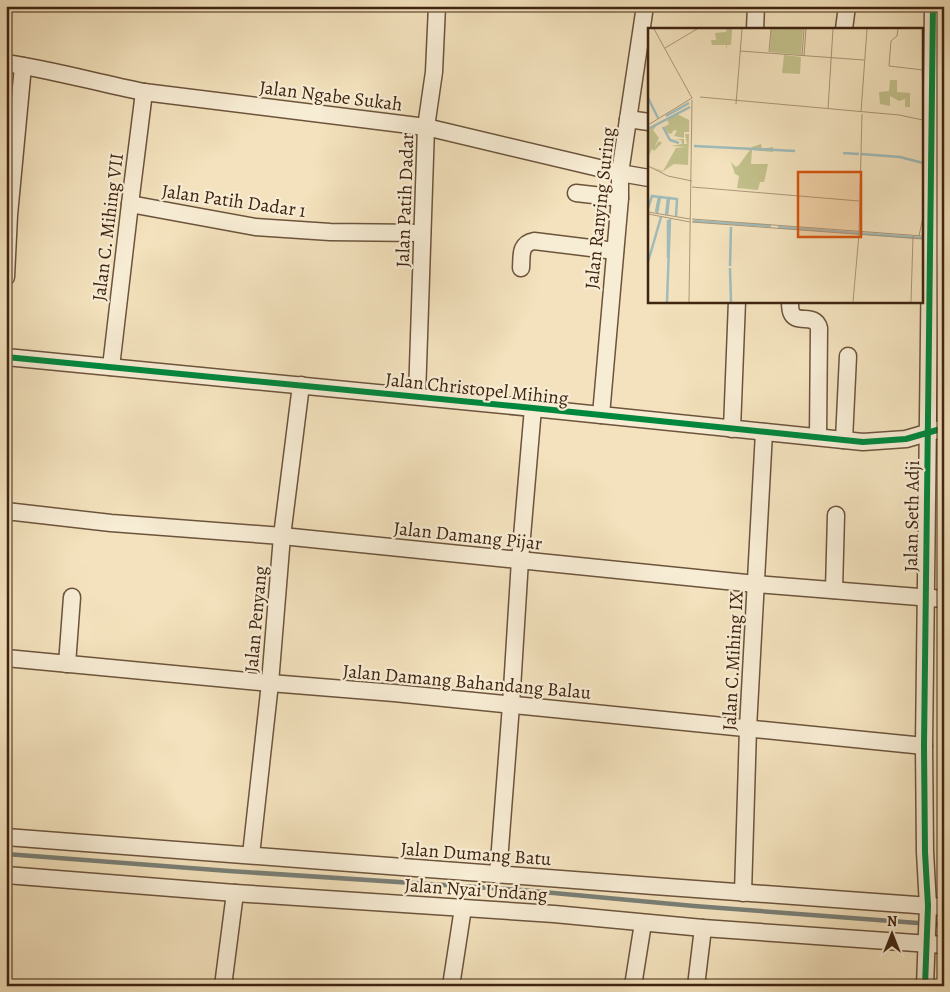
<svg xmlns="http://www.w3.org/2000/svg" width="950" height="992" font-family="Alegreya,serif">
  <rect width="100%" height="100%" fill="#f3e2bd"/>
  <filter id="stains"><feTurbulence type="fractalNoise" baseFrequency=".004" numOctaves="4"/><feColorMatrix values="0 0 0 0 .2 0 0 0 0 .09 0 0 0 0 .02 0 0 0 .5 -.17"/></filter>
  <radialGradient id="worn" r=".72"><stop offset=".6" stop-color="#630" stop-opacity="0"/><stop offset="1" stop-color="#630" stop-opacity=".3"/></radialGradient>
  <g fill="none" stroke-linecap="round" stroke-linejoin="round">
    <path stroke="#797f77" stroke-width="4.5" d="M6,854L229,871L521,890L694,906L944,925"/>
    <defs>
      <g id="minor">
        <path d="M755,29L756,6"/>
        <path d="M844,29L847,6"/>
        <path d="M6,63C53,70 98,83 144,92L426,127L620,173L649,178"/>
        <path d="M628,119L649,122"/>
        <path d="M576,193L620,198"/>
        <path d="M130,204L255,227L330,232L422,233"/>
        <path d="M521,268C522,256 519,244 534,241L615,251"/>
        <path d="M6,277L9,215L23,66"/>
        <path d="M790,301C790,305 790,311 792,314C798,324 815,313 819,328L818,437"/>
        <path d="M6,357L533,408L863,442L906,439L944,428"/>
        <path d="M111,367L130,204L144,92"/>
        <path d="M417,396L426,127L434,72L437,6"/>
        <path d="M601,415L620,198V173L645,6"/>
        <path d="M732,429L737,301"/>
        <path d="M844,440L848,356"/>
        <path d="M6,511L111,523L282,536L756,584L944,599"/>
        <path d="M834,590L836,515"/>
        <path d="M6,658L270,683L394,693L924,746"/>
        <path d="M67,664L72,597"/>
        <path d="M6,837L654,886L944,907"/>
        <path d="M251,855L270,683L282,536L301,385"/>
        <path d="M6,875L235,893L554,914L703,928L944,945"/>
        <path d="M498,875L511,705L520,560L533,408"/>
        <path d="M743,893L748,728L764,432"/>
        <path d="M223,986L235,893"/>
        <path d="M451,986L463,908"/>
        <path d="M633,986L643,923"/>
        <path d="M696,986L703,928"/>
        <path d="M925,986L928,906L925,852L924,746L933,6"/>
      </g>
    </defs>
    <use href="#minor" stroke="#6c543c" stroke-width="19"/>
    <use href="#minor" stroke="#f7ecd4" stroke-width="16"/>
    <defs>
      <g id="cycleway">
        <path d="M6,357L533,408L863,442L906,439L944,428"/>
        <path d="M925,986L928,906L925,852L924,746L933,6"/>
      </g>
    </defs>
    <use href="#cycleway" stroke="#f7ecd4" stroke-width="9"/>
    <use href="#cycleway" stroke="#00873e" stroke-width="6"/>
  </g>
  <g text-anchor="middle" stroke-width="4.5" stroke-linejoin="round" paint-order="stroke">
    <g font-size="19" fill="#3f2411" stroke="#f7ecd4">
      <text transform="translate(331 95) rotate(7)" y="7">Jalan Ngabe Sukah</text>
      <text transform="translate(234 200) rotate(8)" y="7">Jalan Patih Dadar 1</text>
      <text transform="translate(404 200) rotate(-88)" y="7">Jalan Patih Dadar</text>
      <text transform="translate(599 208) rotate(-84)" y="7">Jalan Ranying Suring</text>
      <text transform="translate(107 227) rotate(-83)" y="7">Jalan C. Mihing VII</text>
      <text transform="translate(477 388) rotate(6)" y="7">Jalan Christopel Mihing</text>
      <text transform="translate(911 516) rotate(-89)" y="7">Jalan Seth Adji</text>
      <text transform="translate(468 535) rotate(6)" y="7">Jalan Damang Pijar</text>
      <text transform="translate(255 619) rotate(-85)" y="7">Jalan Penyang</text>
      <text transform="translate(732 661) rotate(-87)" y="7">Jalan C.Mihing IX</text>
      <text transform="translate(467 681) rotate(5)" y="7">Jalan Damang Bahandang Balau</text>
      <text transform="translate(476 853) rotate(4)" y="7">Jalan Dumang Batu</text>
      <text transform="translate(476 889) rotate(4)" y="7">Jalan Nyai Undang</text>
    </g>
  </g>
  <g transform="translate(648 28)">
    <rect width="275" height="275" fill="#f3e2bd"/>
    <path d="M79,1H84L83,17H79L78,21V17H64L63,12H68L67,5L78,4ZM123,1H155L153,27L122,24ZM136,27L153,29L152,46L134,45ZM242,52H249V64L262,65V79H257V71L251,73L242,68V78L232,76L231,64L241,63ZM29,86L41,92V104H36V110L26,108L29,103L26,102L23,106L20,105L16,99L21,96L19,92ZM9,97L5,102L11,110L6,120L11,113L14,115L6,123L4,121L0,130V103ZM37,106H41L40,137L26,136L14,144L1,138L15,143L28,120L38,119L23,118L34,116L33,112L25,111H36V116H39ZM113,116L114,121L125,119V124L104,122L103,136H120L116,154H112L110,162L89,160L91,148L87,146L83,134L88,139L91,137L104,119Z" fill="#c3c18c"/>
    <path fill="none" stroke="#9fbcbb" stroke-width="2.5" d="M0,70L10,90M18,88L41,75M15,99L22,112L31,115M0,101L42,79M46,118L147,123M195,125L211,126M213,126L252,129L275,135M0,180L4,168L11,169L8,184M9,185L12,169L20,170L18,187M19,187L21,170L29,171L28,188M45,193L123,198M130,199L275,210M20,230V192M0,234L13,189M82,238L83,199M82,240L83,274M19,274L22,191"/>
    <path fill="none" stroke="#ab9678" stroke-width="1" d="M6,1L44,70M250,1L249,8L243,13L241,38L275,42M17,20L49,1M92,23L216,32M121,24L123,1M154,28L156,1M156,28L158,1M52,69L251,87L275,92M88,76L94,1M180,81L185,1M213,84L219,1M0,97L44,70M0,138L20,148L44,153M44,159L211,173M0,184L42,191M0,186L42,194M44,191L275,208M44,194L275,211M271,208L275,189M41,274L44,72M205,274L211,206L214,86M263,274L265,208"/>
    <path fill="#d7540c" fill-opacity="0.15" stroke="#d7540c" stroke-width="2.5" d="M150,144H213V209H150Z"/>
    <rect width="275" height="275" fill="none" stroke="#3f2411" stroke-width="2.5"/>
  </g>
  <rect width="950" height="992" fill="none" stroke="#f3e2bd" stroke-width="25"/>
  <rect x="8" y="8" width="935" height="977" fill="none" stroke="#3f2411" stroke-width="2.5"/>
  <rect x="12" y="12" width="925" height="967" fill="none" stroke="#3f2411"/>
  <g transform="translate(892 934)" stroke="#f7ecd4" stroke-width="4" paint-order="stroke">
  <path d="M0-4L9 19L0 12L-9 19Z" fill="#3f2411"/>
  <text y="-8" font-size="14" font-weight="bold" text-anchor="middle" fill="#3f2411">N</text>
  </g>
  <rect width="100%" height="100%" filter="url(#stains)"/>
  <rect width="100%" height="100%" fill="url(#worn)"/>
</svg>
